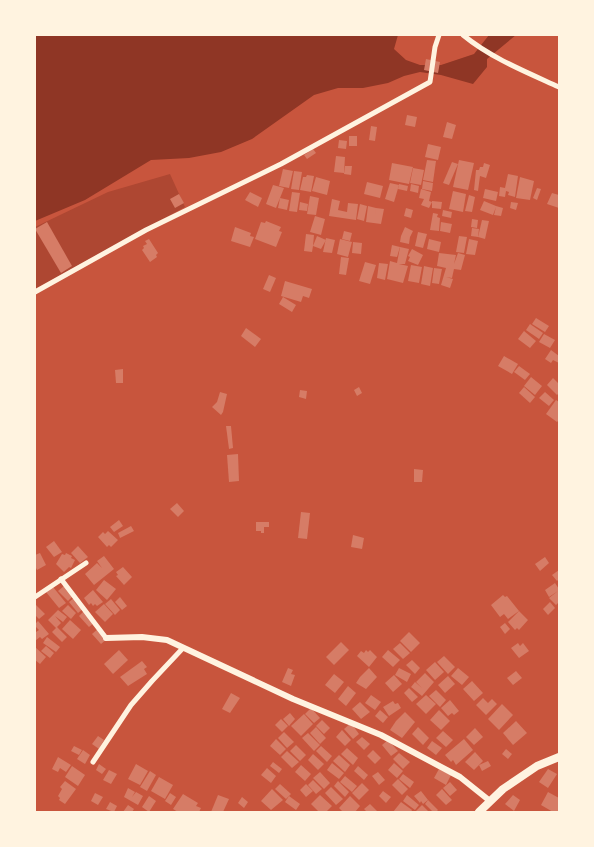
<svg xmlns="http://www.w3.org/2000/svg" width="594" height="847" font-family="'Alegreya Sans',sans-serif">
  <rect width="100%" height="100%" fill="#c8553d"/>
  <path fill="#ae4732" d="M170,174L185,207L35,289V227L108,192Z"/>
  <path fill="#8f3625" d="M35,35H398L394,49L406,60L420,65H441L474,54L489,35H516L487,59V67L473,84L441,75L420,72L404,76L388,83L363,88H338L314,95L252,139L221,152L189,158L151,160L85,200L35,221Z"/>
  <g fill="#d67c66">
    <path d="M426,59L440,62L438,73L424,70Z"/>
    <path d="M407,115L417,117L415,127L405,125Z"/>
    <path d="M447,122L456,125L452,139L443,137Z"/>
    <path d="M371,126L377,127L375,141L369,140Z"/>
    <rect x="349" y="136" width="8" height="10"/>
    <path d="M339,140L347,141L346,149L338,148Z"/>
    <path d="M428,144L441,147L438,160L425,157Z"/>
    <path d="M313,149L316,153L307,159L304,155Z"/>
    <path d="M336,156L345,157L344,173L334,172Z"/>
    <path d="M427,160L436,161L433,182L423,180Z"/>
    <path d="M459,160L474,163L468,190L453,187Z"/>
    <path d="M452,162L458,164L449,185L443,183Z"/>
    <path d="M392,163L413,167L409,184L389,180Z"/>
    <path d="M484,163L490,165L486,178L480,176L478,191L474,190L476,170H479L480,167H483Z"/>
    <path d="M345,166H352L351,175L344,174Z"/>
    <path d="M413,168L424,170L421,185L410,183Z"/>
    <path d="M283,169L293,171L289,188L279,186Z"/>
    <path d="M294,171L302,172L299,190L291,189Z"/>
    <path d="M508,174L518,176L515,197L508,195L509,192L506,191L505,197L499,196L500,187L505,188Z"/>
    <path d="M307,175L314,176L311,192L300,190L303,177H306Z"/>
    <path d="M316,177L330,181L327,195L312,191Z"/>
    <path d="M520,177L534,181L530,200L516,198Z"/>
    <path d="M423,181L433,183L432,191L422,189Z"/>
    <path d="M367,182L383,186L380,198L364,194Z"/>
    <path d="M390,183L399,185L394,202L385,199Z"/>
    <path d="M399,184L408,186L407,191L398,189Z"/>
    <path d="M411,184L419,186L418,193L410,191Z"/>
    <path d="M273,185L284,188L280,198L289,200L287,210L278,208L280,198L276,208L266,204Z"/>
    <path d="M537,188L541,189L537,200L533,198Z"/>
    <path d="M421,189L431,192L429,201L432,202L429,208L421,205L424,199L419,198Z"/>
    <path d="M485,189L498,192L496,201L483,198Z"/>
    <path d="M453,191L466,194L463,212L449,209Z"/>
    <path d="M250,192L262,198L258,207L245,200Z"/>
    <path d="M292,192L300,193L297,212L289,211Z"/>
    <path d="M552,193L559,195V208L547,204Z"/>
    <path d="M179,194L184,203L175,208L170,199Z"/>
    <path d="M469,195L475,197L472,212L465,211Z"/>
    <path d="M310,196L319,198L316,215L307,214Z"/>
    <path d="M332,199L340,201L338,210L347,212L348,203L358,204L356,220L329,216Z"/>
    <path d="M432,201L442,202L441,209L432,208Z"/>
    <path d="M484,201L496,206L503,208L501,216L494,215L496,207L493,215L480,210Z"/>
    <path d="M300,202L308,204L307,211L299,210Z"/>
    <path d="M511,202L518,203L516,210L510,208Z"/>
    <path d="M360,204L367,206L364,221L357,219Z"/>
    <path d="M368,206L376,208L375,214L376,208L384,209L381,224L366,222Z"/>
    <path d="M406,208L413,210L411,218L404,216Z"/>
    <path d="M443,210L452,212L451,218L442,216Z"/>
    <path d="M433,213L438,214L437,217L440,218L439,231L430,230Z"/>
    <path d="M315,216L325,219L321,235L310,232Z"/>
    <path d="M472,219L478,220L477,228L471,227Z"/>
    <path d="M482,220L489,221L485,239L478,237Z"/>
    <path d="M266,221L281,227L279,231L282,232L276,247L255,239L261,222L265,223Z"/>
    <path d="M47,222L72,266L61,273L35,229Z"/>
    <path d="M441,222L452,224L450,233L440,231Z"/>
    <path d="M235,227L251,233L250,236L254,237L250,247L231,241Z"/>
    <path d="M405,227L413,231L410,237L409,244L400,242L401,236Z"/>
    <path d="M472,228L479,229L478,237L471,236Z"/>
    <path d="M344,231L352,233L350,241L342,239Z"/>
    <path d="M418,232L427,234L423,248L415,246Z"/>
    <path d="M306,234L314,235L313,246L317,236L326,240L321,249L313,246L312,252L304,251Z"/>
    <path d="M459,236L467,237L464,253L456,252Z"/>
    <path d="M326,238L335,240L332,253L323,252Z"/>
    <path d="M149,239L158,253L156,255L157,257L150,262L142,250L144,248L143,246L147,244L145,241Z"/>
    <path d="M340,239L352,242L348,257L337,254Z"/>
    <path d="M429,239L441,242L439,252L427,249Z"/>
    <path d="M469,239L478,241L475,255L466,254Z"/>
    <path d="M353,242L362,243L361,254L352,253Z"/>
    <path d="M392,245L400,247L397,257L390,256Z"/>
    <path d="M400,247L409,249L405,264H399L408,266L403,283L387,279L390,261L397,263Z"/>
    <path d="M412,249L423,255L418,265L408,261L410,257L408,256Z"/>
    <path d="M439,253L456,255L454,264L458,253L465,255L461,270L454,269L452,278L446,277L453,279L450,288L441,285L446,268L437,266Z"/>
    <path d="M341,257L349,258L346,275L339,274Z"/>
    <path d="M365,262L376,265L370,284L359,281Z"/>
    <path d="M379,263L388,264L385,280L377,278Z"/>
    <path d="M411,265L422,267L419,283L408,281Z"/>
    <path d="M424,266L433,268L430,286L421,284Z"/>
    <path d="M434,268L442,269L439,284L432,283Z"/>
    <path d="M269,275L276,278L270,292L263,289Z"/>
    <path d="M285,281L312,289L309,298L303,296L301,302L281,296Z"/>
    <path d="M283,297L296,305L292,312L279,304Z"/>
    <path d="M536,318L549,326L545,332L532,324Z"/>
    <path d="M530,324L543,333L539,339L526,330Z"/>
    <path d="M246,328L261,339L255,347L241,336Z"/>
    <path d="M524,331L536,341L530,348L518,339Z"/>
    <path d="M544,334L555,340L550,348L539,342Z"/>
    <path d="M551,350L559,356V363L553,360L551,363L545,359Z"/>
    <path d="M504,356L518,364L512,374L498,366Z"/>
    <path d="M519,366L530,374L525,380L514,372Z"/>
    <path d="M123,369V383H116L115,370Z"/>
    <path d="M531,377L542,386L535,395L524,386Z"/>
    <path d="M553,378L559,384V393L557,395L547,385Z"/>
    <path d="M359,387L362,393L357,396L354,390Z"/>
    <path d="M524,387L535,397L530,403L519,393Z"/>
    <path d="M300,390L307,391L306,399L299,397Z"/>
    <path d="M220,392L227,394L223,412L221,415L212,407L217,402Z"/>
    <path d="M545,392L554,400L549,406L539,398Z"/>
    <path d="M556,400L559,402V420L557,422L546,414Z"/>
    <path d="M226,426H231L233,448L229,449Z"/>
    <path d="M238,454L239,481L229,482L227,455Z"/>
    <path d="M414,469L423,470L422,482H414Z"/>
    <path d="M177,503L184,511L178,517L170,509Z"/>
    <path d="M301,512L310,513L307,539L298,538Z"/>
    <path d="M119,520L123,526L114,532L110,527Z"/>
    <path d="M256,522H269V527H264V533H261V531H256Z"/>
    <path d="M131,526L134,531L120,538L118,533Z"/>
    <path d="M108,531L118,540L111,547L109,545L107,547L98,537L103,532L105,534Z"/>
    <path d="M353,535L364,538L362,549L351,547Z"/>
    <path d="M54,541L62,552L54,557L46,547Z"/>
    <path d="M78,546L88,557L80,563L71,553Z"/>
    <path d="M40,553L46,565L37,570L35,566V555Z"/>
    <path d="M66,553L72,556L71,558L75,560L71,568L69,567L64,572L56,564L62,554L65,555Z"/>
    <path d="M104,556L114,569L94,585L85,574L97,563L102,568L97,561Z"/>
    <path d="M545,557L549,563L540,571L535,564Z"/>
    <path d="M123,567L132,577L124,585L116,576L118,575L116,572Z"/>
    <path d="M559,570V579L557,581L552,575Z"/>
    <path d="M104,580L116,589L107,600L96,590Z"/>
    <path d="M555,583L559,589V602L556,605L549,598L558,591L549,597L545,590Z"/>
    <path d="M64,586L74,595L68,601L58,591Z"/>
    <path d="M53,587L66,603L59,608L46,592Z"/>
    <path d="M93,590L103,602L97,606L95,604L93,606L91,603L89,605L84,598Z"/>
    <path d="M503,595L505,597L507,596L519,611L508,619L504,614L500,617L491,605Z"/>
    <path d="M75,597L84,608L78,613L69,602Z"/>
    <path d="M120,597L127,606L122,610L115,602Z"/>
    <path d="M111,599L120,610L115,615L105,604Z"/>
    <path d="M550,602L555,608L548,615L543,609Z"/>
    <path d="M35,604L45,614L39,619L35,615Z"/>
    <path d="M104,604L113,614L105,622L95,612Z"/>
    <path d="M68,605L76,613L71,619L62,611Z"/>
    <path d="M58,610L67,617L63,622L55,616L61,623L57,627L67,637L62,642L52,632L56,628L48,620Z"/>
    <path d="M85,610L96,621L89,627L79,616Z"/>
    <path d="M519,611L528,620L519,630L517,628L515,630L508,622Z"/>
    <path d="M70,620L81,630L73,639L62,629Z"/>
    <path d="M38,621L49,634L42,639L40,637L35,641V631L36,632L39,630L35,626V624Z"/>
    <path d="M505,623L510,629L505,634L500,627Z"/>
    <path d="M99,628L108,638L101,644L92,634Z"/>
    <path d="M409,632L420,643L411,652L400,641Z"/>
    <path d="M47,637L60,647L56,652L43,643Z"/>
    <path d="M341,642L349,650L334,665L326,657Z"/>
    <path d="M400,643L410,653L403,659L393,649Z"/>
    <path d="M518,643L520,646L523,643L529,651L519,658L511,648Z"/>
    <path d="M46,646L54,653L50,658L41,651Z"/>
    <path d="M35,647L46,657L40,664L35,660Z"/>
    <path d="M119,650L128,660L113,674L104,664Z"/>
    <path d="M366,650L368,652L370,650L377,657L369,667L357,656L361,651L364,653Z"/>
    <path d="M388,650L400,660L393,667L382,657Z"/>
    <path d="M444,656L455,667L448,674L437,662Z"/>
    <path d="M412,660L420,668L415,674L406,665Z"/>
    <path d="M142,661L147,667L144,669L147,674L128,686L120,677Z"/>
    <path d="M435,662L444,672L435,680L426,670Z"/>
    <path d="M288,668L293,670L291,674L295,675L291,686L282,682Z"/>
    <path d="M369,668L377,677L366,689L356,683L360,677Z"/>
    <path d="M399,668L411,674L407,682L395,675Z"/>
    <path d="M458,668L469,677L462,685L451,676Z"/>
    <path d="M516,671L522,678L513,685L507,678Z"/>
    <path d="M425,673L434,682L422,696L411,687L415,682L422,688L416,682Z"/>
    <path d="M334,674L344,682L335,693L325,685Z"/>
    <path d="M394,675L402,684L393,692L385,683Z"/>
    <path d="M448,676L455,684L445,693L438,685Z"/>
    <path d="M472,681L483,693L474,701L463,689Z"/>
    <path d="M348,686L356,693L346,706L338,699Z"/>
    <path d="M409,688L418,697L412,702L404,693Z"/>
    <path d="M436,690L446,700L440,707L429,696Z"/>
    <path d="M231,693L240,698L230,713L222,709Z"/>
    <path d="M371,695L381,702L375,710L365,703Z"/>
    <path d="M426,695L436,704L426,714L416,704Z"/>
    <path d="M483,698L488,703L492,699L497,704L486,715L476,705Z"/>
    <path d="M450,700L459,711L454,715L452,713L448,716L441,708Z"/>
    <path d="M393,701L395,704L398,703L401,708L389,716L383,707Z"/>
    <path d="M360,702L370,712L361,719L352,709Z"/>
    <path d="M502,704L513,715L499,730L488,719Z"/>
    <path d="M311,708L320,718L314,723L305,714Z"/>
    <path d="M380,710L388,717L383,723L375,716Z"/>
    <path d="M439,710L450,721L441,730L430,720Z"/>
    <path d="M405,712L415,722L402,738L390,730L396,721Z"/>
    <path d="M290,713L295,719L289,726L283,719Z"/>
    <path d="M304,714L313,724L301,736L291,726Z"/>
    <path d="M281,719L288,726L282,732L275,725Z"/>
    <path d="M322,720L330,728L324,734L316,726Z"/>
    <path d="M516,721L527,733L513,745L503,733Z"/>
    <path d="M351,723L359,734L353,739L344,729Z"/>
    <path d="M316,727L326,738L320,744L310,733Z"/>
    <path d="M418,727L429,738L423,745L412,734Z"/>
    <path d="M475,728L483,737L474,745L466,737Z"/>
    <path d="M342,730L351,740L345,746L336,737Z"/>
    <path d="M443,731L453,740L446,747L436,738Z"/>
    <path d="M284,732L294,742L287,748L278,738Z"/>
    <path d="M308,733L320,745L314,751L302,738Z"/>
    <path d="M98,736L104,740L99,749L92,744Z"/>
    <path d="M362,737L370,744L364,750L356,742Z"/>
    <path d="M276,739L286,749L280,755L270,746Z"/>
    <path d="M464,739L473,750L456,765L453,760L451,762L445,755Z"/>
    <path d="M388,740L398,751L391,756L382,745Z"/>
    <path d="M432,741L442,748L436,755L427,748Z"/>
    <path d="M296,745L306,755L300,761L290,751Z"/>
    <path d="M74,746L82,750L79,755L71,751Z"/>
    <path d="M321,746L332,756L327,762L316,751Z"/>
    <path d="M347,748L358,758L353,765L341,754Z"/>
    <path d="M506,749L512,754L508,759L502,754Z"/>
    <path d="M83,750L90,755L85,764L77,759Z"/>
    <path d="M373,750L381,758L375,764L367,756Z"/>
    <path d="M287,751L299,762L292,768L281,757Z"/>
    <path d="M475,752L483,761L474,770L465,762Z"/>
    <path d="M399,753L410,762L403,769L393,759Z"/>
    <path d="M313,754L324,764L318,770L308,760Z"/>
    <path d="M339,755L350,765L345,772L333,761Z"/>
    <path d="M58,757L71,765L66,772L60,768L58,772L52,769Z"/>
    <path d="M488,761L491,766L482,771L479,765Z"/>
    <path d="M273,762L282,769L279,773L270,766Z"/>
    <path d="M332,763L344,773L339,779L327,770Z"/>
    <path d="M394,763L403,771L397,778L388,770Z"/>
    <path d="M99,764L106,769L102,774L96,770Z"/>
    <path d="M136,764L148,771L140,785L128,779Z"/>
    <path d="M301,765L311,774L305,781L295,772Z"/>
    <path d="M72,766L85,775L78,786L65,777Z"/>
    <path d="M358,766L368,775L364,780L354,771Z"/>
    <path d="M267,768L276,776L271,783L261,775Z"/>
    <path d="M439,769L451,775L446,785L434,778Z"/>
    <path d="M548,769L557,774L548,788L539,782Z"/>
    <path d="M109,770L117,774L111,784L103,780Z"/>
    <path d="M150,771L156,775L147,791L140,787Z"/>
    <path d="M320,772L330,783L324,789L313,778Z"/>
    <path d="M378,772L385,780L379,785L372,776Z"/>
    <path d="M403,774L414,782L410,788L399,779Z"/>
    <path d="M345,776L357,786L352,792L340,782Z"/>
    <path d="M159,777L173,785L165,799L151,791Z"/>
    <path d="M398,779L408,789L402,795L392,785Z"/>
    <path d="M313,780L322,789L316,794L308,785Z"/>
    <path d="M65,781L76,789L65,804L59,800L60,798L58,796L62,789L60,787Z"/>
    <path d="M338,781L349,792L345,797L334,786Z"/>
    <path d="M450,782L457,790L450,796L443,788Z"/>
    <path d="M362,783L369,790L359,800L352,793Z"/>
    <path d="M280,784L291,794L286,799L275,789Z"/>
    <path d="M306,784L313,791L306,797L300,790Z"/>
    <path d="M331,787L343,799L336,805L325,793Z"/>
    <path d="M128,788L135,792L132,797L136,792L143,796L138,805L124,797Z"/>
    <path d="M272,789L283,800L271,810L261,801Z"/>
    <path d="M442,789L452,800L446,805L436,795Z"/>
    <path d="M383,791L391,797L386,803L379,796Z"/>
    <path d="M421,791L428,800L423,804L421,801L420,803L414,796Z"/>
    <path d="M548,792L559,798L558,812H553L541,805Z"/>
    <path d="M95,793L103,797L98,805L91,801Z"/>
    <path d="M170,793L176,797L171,805L165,801Z"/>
    <path d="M183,794L198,803L196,806L201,808L199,812H178L173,809Z"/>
    <path d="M218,795L229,799L223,812H211Z"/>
    <path d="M320,795L332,806L326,812H319L311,804Z"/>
    <path d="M407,795L419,805L415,810L403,801Z"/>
    <path d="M513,795L520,800L514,811L505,804Z"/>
    <path d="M149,796L156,801L149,812L142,807Z"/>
    <path d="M289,796L300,804L296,810L285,802Z"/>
    <path d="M350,796L360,806L355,812H343L339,808Z"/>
    <path d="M242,797L248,802L244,808L238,803Z"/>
    <path d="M428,800L438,810L436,812H433L425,804Z"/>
    <path d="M110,802L117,806L114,812L106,809Z"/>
    <path d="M401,802L412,810L411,812H393Z"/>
    <path d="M370,804L378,812H367L364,809Z"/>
    <path d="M128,805L134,809L132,812H123Z"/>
    <path d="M422,805L429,812H415Z"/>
  </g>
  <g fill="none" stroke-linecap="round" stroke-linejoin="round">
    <g stroke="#fff3e0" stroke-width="5">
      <path d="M463,35C491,58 526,72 559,87"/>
      <path d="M35,292L146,230L281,164L430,82L435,47L439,35"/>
      <path d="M61,579L106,638"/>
      <path d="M35,597L86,563"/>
      <path d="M93,762L131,705L152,681L183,648"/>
    </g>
    <path stroke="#fff3e0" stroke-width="6" d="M106,638L142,637L167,640L293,699L381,735L460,777L490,801"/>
    <path stroke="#fff3e0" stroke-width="8" d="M479,812L503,789L537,766L559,757"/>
  </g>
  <rect width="594" height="847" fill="none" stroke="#fff3e0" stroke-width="72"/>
</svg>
